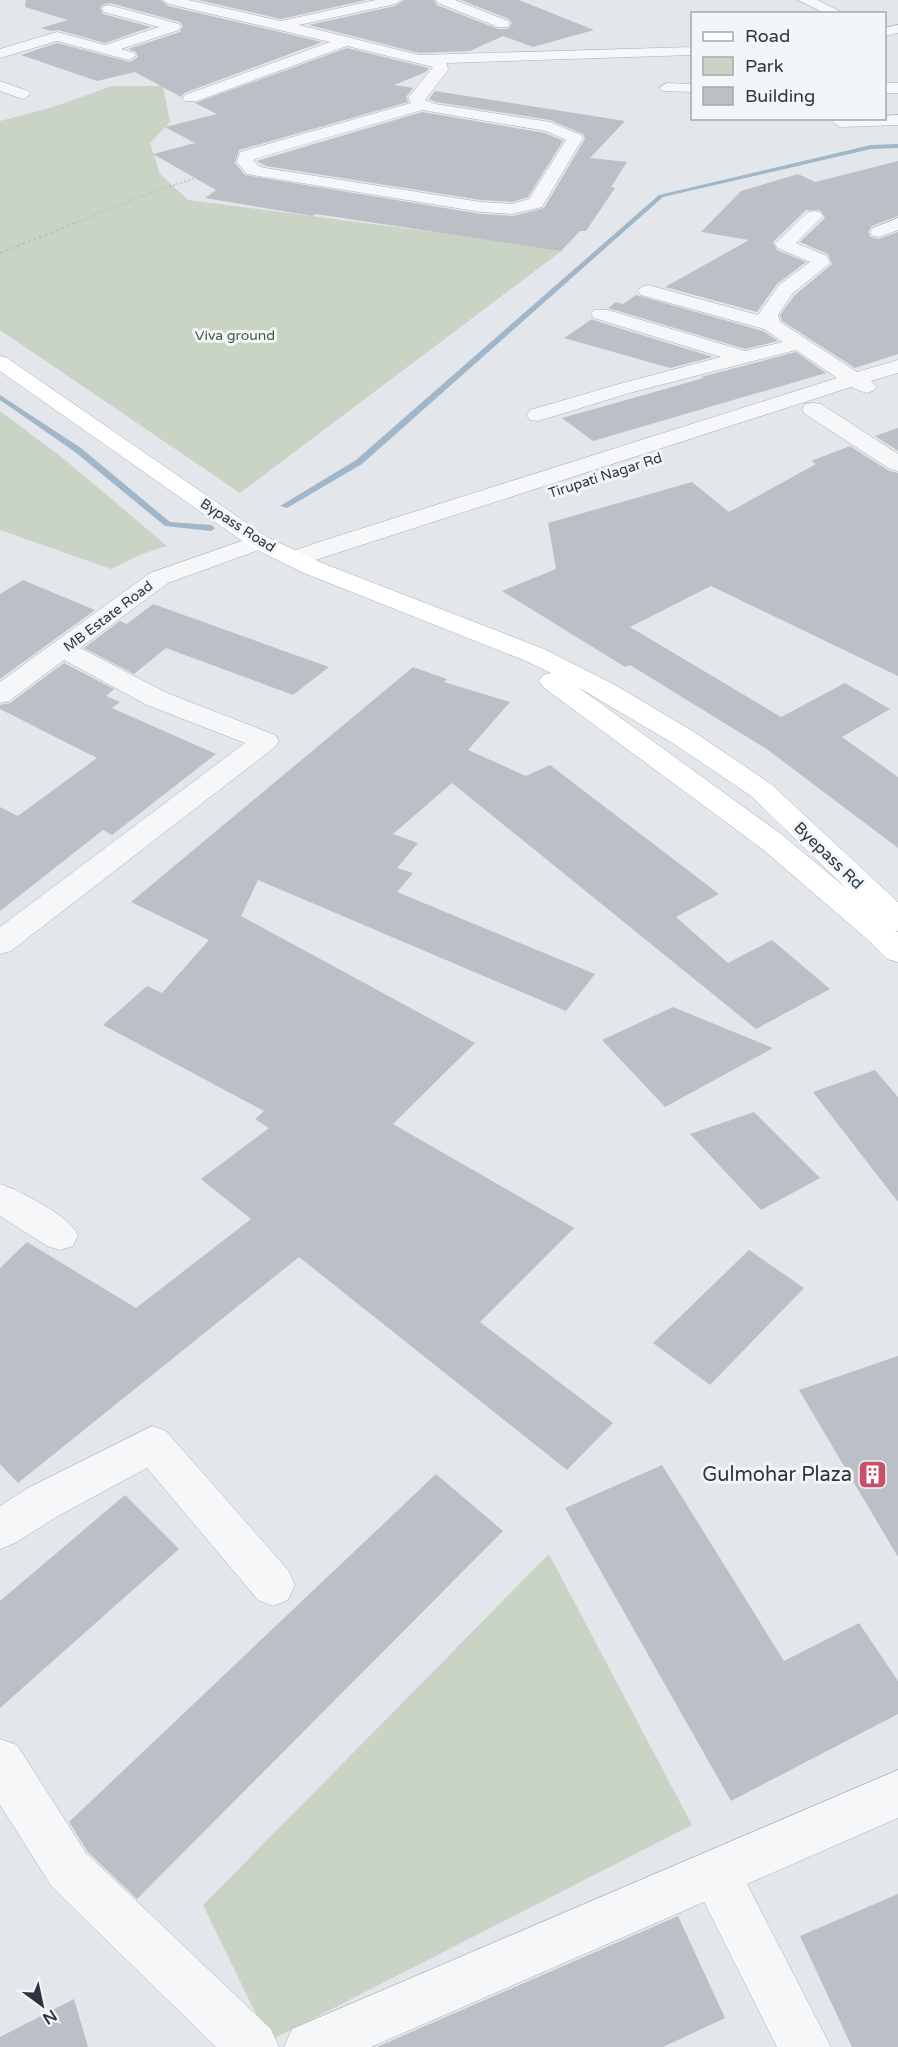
<svg xmlns="http://www.w3.org/2000/svg" width="898" height="2047" font-family="'Varela Round',sans-serif">
  <rect width="100%" height="100%" fill="#e3e7eb"/>
  <g fill="#cad4c5">
    <path d="M112,86H163L170,122L150,143L160,174L188,200L564,249L240,493L0,330V121L50,108Z"/>
    <path d="M0,411L64,459L167,546L142,554L111,569L0,530Z"/>
    <path d="M549,1554L692,1825L269,2041L203,1905Z"/>
  </g>
  <g fill="none" stroke-linecap="round" stroke-linejoin="round">
    <g fill="#a1b7c9" fill-rule="evenodd">
      <path d="M898,144V148L871,149L663,197L362,464L287,508L280,506L356,460L659,195L871,145Z"/>
      <path d="M0,395L81,448L170,522L211,525L215,528L211,531L165,526L75,452L0,400Z"/>
    </g>
  </g>
  <g fill="#bbc0c7">
    <path d="M26,0H160L168,6L322,42L184,93L181,97L135,72L97,81L21,55L57,43L130,62L138,57L136,52L128,49L180,32L183,26L180,22L110,3L104,4L100,8L103,14L151,27L105,43L58,30L51,31L41,28L68,20L25,7Z"/>
    <path d="M198,0H366L281,19Z"/>
    <path d="M404,0H434L437,5L498,29H508L512,23L509,19L461,0H519L594,30L533,47L503,36L470,51L419,53L309,25L395,6Z"/>
    <path d="M347,48L429,68L426,72L394,85L413,88L406,97L408,102L239,150L235,163L245,175L481,214L513,216L544,208L585,139L583,134L550,120L436,102L429,99L435,91L625,121L590,158L627,162L611,187L615,188L586,231H580L561,251L316,214L312,216L205,198L216,190L153,154L195,143L165,127L217,114L195,103Z"/>
    <path d="M422,112L545,133L563,141L528,197L512,202L481,200L266,166L257,161Z"/>
    <path d="M898,161V216L872,226L868,232L871,237L879,239L898,232V354L855,368L782,321L780,315L795,295L832,264L828,254L800,242L825,218L820,210H806L773,242L777,250L806,262L777,284L757,312L665,287L749,240L701,232L741,191L798,174L815,182Z"/>
    <path d="M636,295L763,331L778,341L745,349L608,308L616,302L623,304Z"/>
    <path d="M592,319L593,320L713,357L670,368L564,338Z"/>
    <path d="M796,352L826,373L593,441L562,418L704,378L701,377Z"/>
    <path d="M898,428V451L875,436Z"/>
    <path d="M850,446L889,471L898,473V676L711,586L630,627L781,717L845,683L890,709L842,737L898,777V848L768,750L630,665L625,667L502,591L556,569L548,523L692,482L729,512L816,464L811,461Z"/>
    <path d="M23,580L95,610L0,679V594Z"/>
    <path d="M153,604L329,667L293,695L166,648L134,674L84,648L120,621L127,624Z"/>
    <path d="M64,663L114,689L106,696L120,702L112,708L216,754L112,835L103,830L0,911V807L18,816L97,758L0,709V705L10,703Z"/>
    <path d="M413,667L447,679L444,682L510,702L468,750L526,776L550,765L719,894L676,917L728,963L772,940L830,989L756,1029L452,783L393,834L418,843L397,868L413,873L397,892L595,974L566,1011L258,880L241,916L475,1043L393,1124L574,1228L480,1322L613,1423L567,1470L299,1257L18,1483L0,1464V1268L27,1242L136,1308L251,1219L201,1179L269,1128L255,1119L264,1111L103,1025L147,986L162,993L209,940L131,902Z"/>
    <path d="M673,1007L773,1048L665,1107L602,1040Z"/>
    <path d="M875,1070L898,1097V1202L813,1092Z"/>
    <path d="M754,1112L820,1178L761,1210L690,1134Z"/>
    <path d="M749,1250L804,1288L710,1385L653,1343Z"/>
    <path d="M898,1356V1557L799,1390Z"/>
    <path d="M662,1465L784,1661L859,1623L898,1681V1714L731,1801L565,1508Z"/>
    <path d="M436,1474L503,1531L137,1899L88,1852L69,1822Z"/>
    <path d="M125,1495L179,1549L0,1708V1601Z"/>
    <path d="M898,1894V2047H852L800,1936Z"/>
    <path d="M678,1916L725,2018L663,2047H377Z"/>
    <path d="M74,1999L88,2047H0V2037Z"/>
  </g>
  <g fill="none" stroke-linecap="round" stroke-linejoin="round">
    <defs>
      <g id="minor">
        <path d="M162,0H188L281,21L376,0H402L395,4L299,25L419,55L692,47V55L447,63L448,70L425,100L435,104L550,122L581,135L583,138L542,207L512,214L481,212L247,174L237,162L240,152L411,103L408,98L433,67L347,46L197,101H185L183,98L185,95L330,42L169,4ZM422,110L546,131L566,140L529,199L512,204L481,202L265,168L259,166L254,161V159Z"/>
        <path d="M436,0H455L508,21L510,24L508,27H498L438,3Z"/>
        <path d="M798,0H817L846,14H826Z"/>
        <path d="M109,5L179,24L181,27L179,30L121,49L134,53L136,56L129,60L57,41L0,58V49L57,32L105,45L159,27L104,12L102,9L104,6Z"/>
        <path d="M898,25V33L884,36V28Z"/>
        <path d="M0,81L28,91L31,94L23,99L0,91Z"/>
        <path d="M667,83L692,84V92L662,91L659,88Z"/>
        <rect x="884" y="83" width="14" height="10"/>
        <path d="M898,115V125L840,127L832,122L835,118H884V116Z"/>
        <path d="M814,211L820,212L823,216L796,243L827,256L830,263L793,293L778,315L780,322L857,372L898,360V373L871,381L877,387L873,391L866,393L851,387L303,564L294,566L285,564L282,559L285,554L322,541L837,378L796,350L633,392L538,421L530,420L527,415L530,410L619,384L721,357L594,318L591,314L594,310H608L745,351L783,342L764,329L641,295L638,291L641,287L648,285L758,315L779,285L810,262L778,248L775,244L808,212Z"/>
        <path d="M898,218V230L879,237L873,236L870,232L873,228Z"/>
        <path d="M813,403L821,404L898,454V471L890,469L805,414L802,409L805,404Z"/>
        <path d="M259,535L267,537L271,542L267,547L168,583L80,648L167,693L275,735L279,741L275,747L11,951L0,954V927L245,743L147,705L64,660L9,701L0,703V682L150,573Z"/>
        <path d="M0,1184C21,1191 68,1215 78,1235L73,1246L60,1250L47,1246L0,1216Z"/>
        <path d="M152,1426L166,1431L288,1570L295,1585L288,1600L273,1606L258,1600L147,1468L58,1516L15,1543L0,1549V1506L28,1488Z"/>
        <path d="M0,1739L17,1745L86,1853L271,2029L279,2047H216L52,1887L0,1805Z"/>
        <path d="M898,1770V1818L747,1884L831,2047H777L704,1902L371,2047H284L292,2029Z"/>
      </g>
      <path id="major" d="M0,356L7,358L267,537L322,563L544,649L615,685L694,732L771,784L898,902V931L895,930L898,932V962L887,959L868,940L761,848L543,687L539,681L543,675L551,673L526,661L304,573L251,547L0,371ZM578,687L674,744L751,796L846,888L781,834Z"/>
    </defs>
    <use href="#minor" stroke="#a8aeb5" stroke-width="1"/>
    <use href="#major" stroke="#a3acb6" stroke-width="1"/>
    <path stroke="#bdc1c6" stroke-width="1.5" stroke-dasharray="2 2" stroke-linecap="butt" d="M72,224L137,198L221,169"/>
    <path stroke="#bdc1c6" stroke-width="2" stroke-dasharray="3 3" stroke-linecap="butt" d="M0,253L75,223"/>
    <use href="#minor" fill="#f6f7f9" fill-rule="evenodd"/>
    <use href="#major" fill="#fff" fill-rule="evenodd"/>
  </g>
  <defs>
    <symbol id="building-square" viewBox="-11 -11 22 22"><rect x="-9" y="-9" width="18" height="18" rx="4" fill="#c9506a" stroke="#f3f6f8"/><path d="M-4-6H4V6H1V3H-1V6H-4ZM-2.5-4.3h1.7v1.8h-1.7ZM.8-4.3h1.7v1.8H.8ZM-2.5-1h1.7V.8h-1.7ZM.8-1h1.7V.8H.8Z" fill="#fff"/></symbol>
  </defs>
  <g fill-rule="evenodd">
    <use href="#building-square" x="856" y="1458" width="33" height="33"/>
  </g>
  <g text-anchor="middle" stroke-width="6" stroke-linejoin="round" paint-order="stroke">
    <g font-size="14" fill="#435d3a" stroke="#f3f6f8">
      <text x="235" y="340">Viva ground</text>
    </g>
    <g font-size="14" fill="#2c3642" stroke="#f3f6f8">
      <text transform="translate(605 475) rotate(-18)" y="5">Tirupati Nagar Rd</text>
      <text transform="translate(238 525) rotate(33)" y="5">Bypass Road</text>
      <text transform="translate(108 616) rotate(-37)" y="5">MB Estate Road</text>
    </g>
    <g font-size="16" fill="#2c3642" stroke="#f3f6f8">
      <text transform="translate(829 855) rotate(44)" y="6">Byepass Rd</text>
    </g>
    <g font-size="20" fill="#2c3642" stroke="#f3f6f8" text-anchor="end">
      <text x="852" y="1481">Gulmohar Plaza</text>
    </g>
  </g>
  <rect x="691" y="12" width="195" height="108" fill="#f3f6f8" stroke="#a3a9af" stroke-width="1.5"/>
  <rect x="703" y="32" width="30" height="9" fill="#ffffff" stroke="#a3a9af" stroke-width="1.5"/>
  <text x="745" y="42" font-size="18" fill="#2c3642">Road</text>
  <rect x="703" y="57" width="30" height="18" fill="#cad4c5" stroke="#a3a9af" stroke-width="1.5"/>
  <text x="745" y="72" font-size="18" fill="#2c3642">Park</text>
  <rect x="703" y="87" width="30" height="18" fill="#bbc0c7" stroke="#a3a9af" stroke-width="1.5"/>
  <text x="745" y="102" font-size="18" fill="#2c3642">Building</text>
  <g transform="translate(42 2005) rotate(147)" stroke="#f3f6f8" stroke-width="4.5" paint-order="stroke">
  <path d="M0-4.5L10 22L0 15L-10 22Z" fill="#2c3642"/>
  <text y="-9" font-size="16" font-weight="bold" text-anchor="middle" fill="#2c3642">N</text>
  </g>
</svg>
